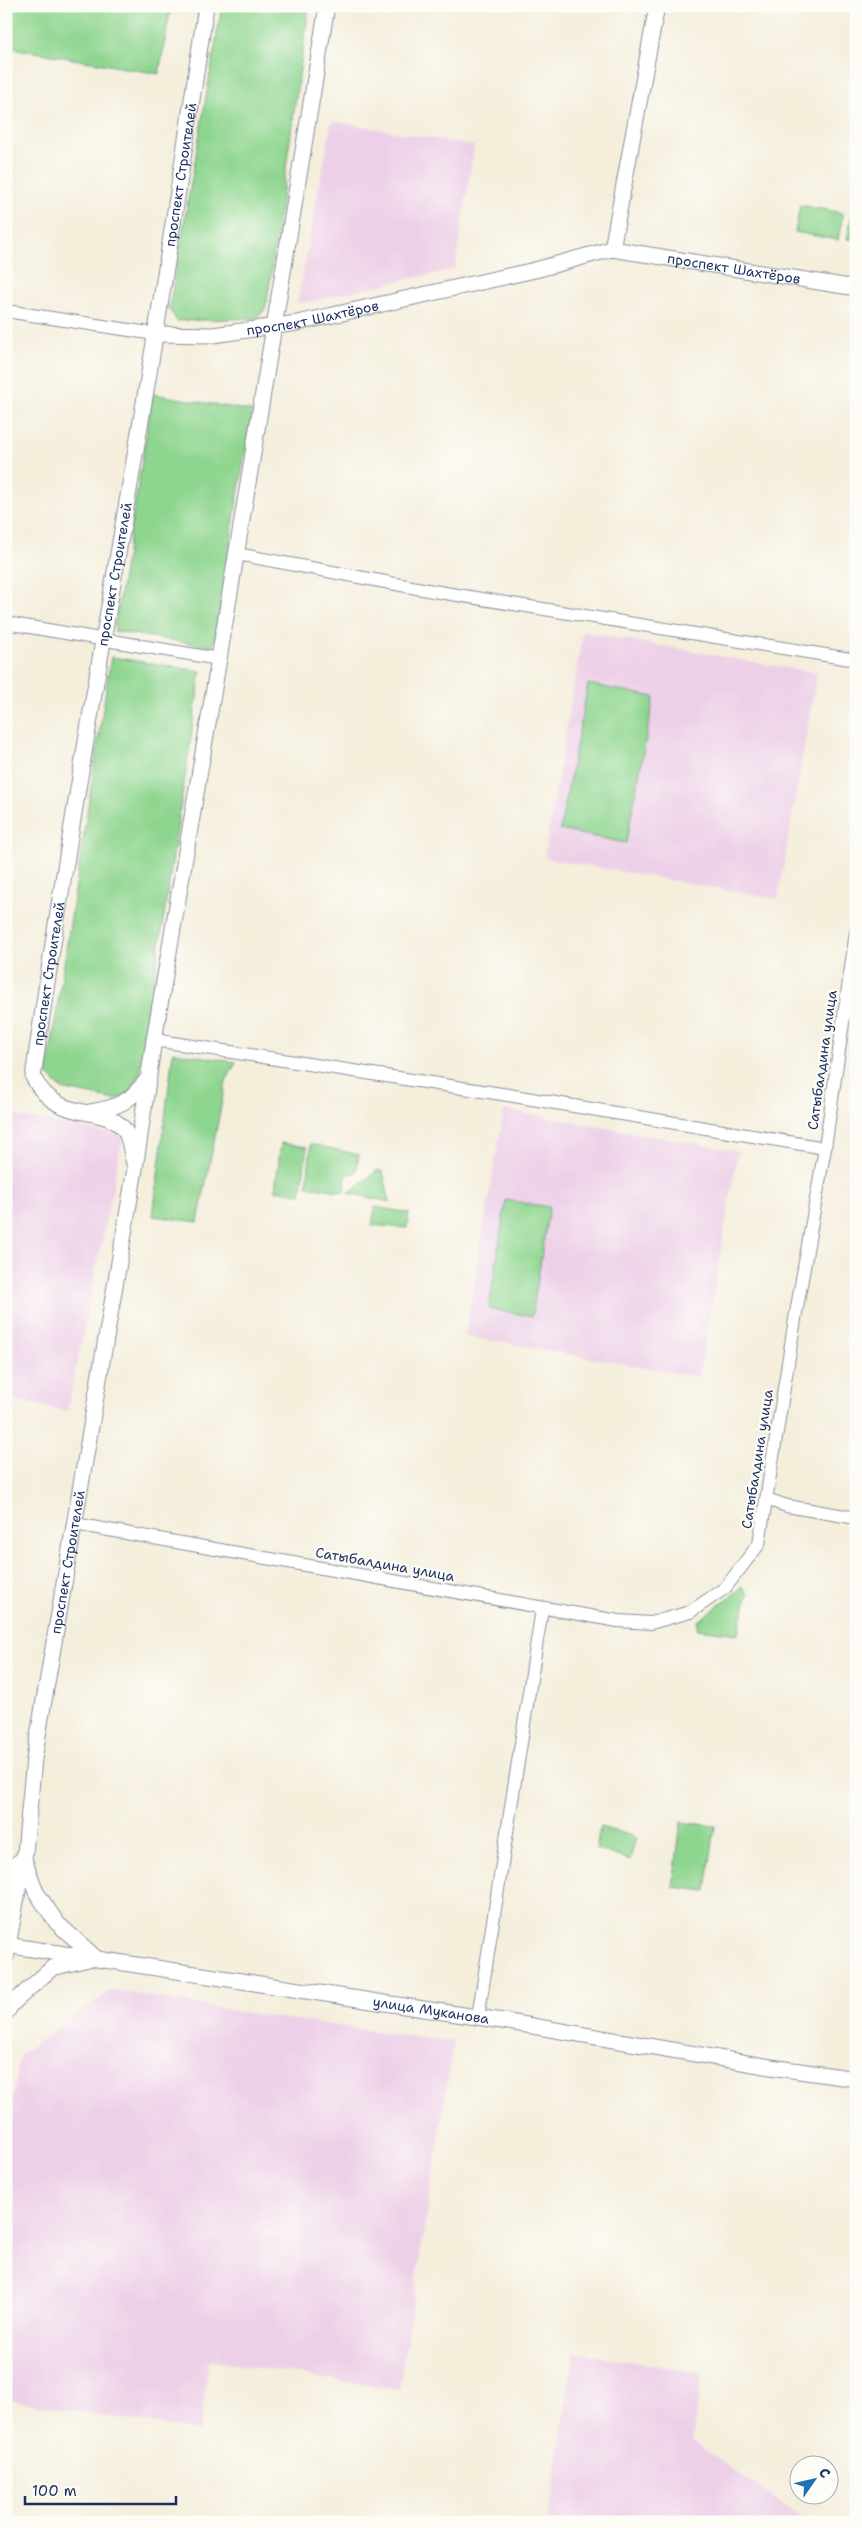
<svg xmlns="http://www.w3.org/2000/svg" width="862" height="2528" font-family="'Shantell Sans',sans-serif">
  <rect width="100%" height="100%" fill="#fdfcf7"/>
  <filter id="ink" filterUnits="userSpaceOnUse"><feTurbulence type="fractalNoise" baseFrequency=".02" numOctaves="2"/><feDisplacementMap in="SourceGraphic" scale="10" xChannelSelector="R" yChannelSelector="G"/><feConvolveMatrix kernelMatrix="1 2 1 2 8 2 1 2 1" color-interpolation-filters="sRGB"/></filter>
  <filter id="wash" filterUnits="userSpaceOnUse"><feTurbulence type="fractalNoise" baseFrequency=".0096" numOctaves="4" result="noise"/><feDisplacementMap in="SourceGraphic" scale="20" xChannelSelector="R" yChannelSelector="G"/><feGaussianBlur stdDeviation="1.12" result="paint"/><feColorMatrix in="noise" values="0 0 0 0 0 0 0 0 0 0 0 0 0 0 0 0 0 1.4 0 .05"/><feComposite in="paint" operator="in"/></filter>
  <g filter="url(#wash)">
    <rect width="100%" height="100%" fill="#f4eedb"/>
    <g fill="#edd0e8">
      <path d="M332,121L474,146L455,269L297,304Z"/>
      <path d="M583,632L817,673L778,899L544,858Z"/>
      <path d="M504,1110L738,1151L699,1377L465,1336Z"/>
      <path d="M6,1114L123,1136L67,1411L6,1398Z"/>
      <path d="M112,1990L259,2015L444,2041L454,2040L399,2390L209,2360L200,2431L6,2400V2145L20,2055Z"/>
      <path d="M574,2352L702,2373L692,2441L807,2522H548Z"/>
    </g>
    <g fill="#8ed58f" stroke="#548276">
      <path d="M6,6H171L159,74L6,47Z"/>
      <path d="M222,6H309L267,302L264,311L256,318L177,321L169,309Z"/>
      <path d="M800,205L843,213L838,240L795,232Z"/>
      <path d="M852,214L856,215V240L847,239Z"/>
      <path d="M153,394L252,411L213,647L114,631Z"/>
      <path d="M111,657L201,671L140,1074L131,1092L115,1100L62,1089L47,1074Z"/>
      <path d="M588,684L654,697L626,843L560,830Z"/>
      <path d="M173,1052L236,1062L226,1081L198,1222L153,1216Z"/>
      <path d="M281,1143L307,1147L301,1194L275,1190Z"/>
      <path d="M311,1144L359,1155L356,1172L346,1175L344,1192L307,1186Z"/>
      <path d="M378,1170L383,1172L390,1202L348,1193Z"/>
      <path d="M506,1200L549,1207L532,1316L489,1309Z"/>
      <path d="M375,1207L409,1213L407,1228L372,1225Z"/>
      <path d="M743,1587L748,1594L738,1634L697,1629L698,1621Z"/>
      <path d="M681,1822L715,1826L706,1891L673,1887Z"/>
      <path d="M600,1827L636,1837L630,1860L596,1849Z"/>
    </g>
  </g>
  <g filter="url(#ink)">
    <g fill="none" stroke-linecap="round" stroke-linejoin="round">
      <defs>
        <g id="minor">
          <path d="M6,311L155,334"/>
          <path d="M237,554L433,591L856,660"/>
          <path d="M6,623L219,659"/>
          <path d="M154,1040L508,1095L825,1148"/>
          <path d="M766,1499L787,1506L856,1518"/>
          <path d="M75,1524L618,1621L651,1623L690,1612L725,1588L759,1544L796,1313L825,1148L856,932"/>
          <path d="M478,2017L542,1609"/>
        </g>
        <g id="major">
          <path d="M612,249L657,6"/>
          <path id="s1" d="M155,334L213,335L297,323L535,270L612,249L856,288"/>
          <path d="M90,1112C120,1107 130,1102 149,1077"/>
          <path id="s2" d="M134,1163C131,1153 130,1137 124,1129C102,1103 58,1125 33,1077C67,840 110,604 150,367C170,247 188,127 206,6"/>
          <path d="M24,1859L36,1892L57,1923L95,1957"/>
          <path d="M6,1872L24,1858"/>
          <path id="s3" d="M6,1945L509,2022L771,2067L856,2079"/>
          <path id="s4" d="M6,1957L25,1852L34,1759L135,1169L154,1040L219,659L327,6"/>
          <path d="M6,2013L12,2004L52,1968L88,1959"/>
        </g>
      </defs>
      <use href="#minor" stroke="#888e9c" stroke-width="14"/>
      <use href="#major" stroke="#888e9c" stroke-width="17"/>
      <use href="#minor" stroke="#fff" stroke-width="12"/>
      <use href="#major" stroke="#fff" stroke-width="15"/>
    </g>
  </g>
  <g text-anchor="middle" stroke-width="4.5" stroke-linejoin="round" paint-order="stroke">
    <g font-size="14" fill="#1b2f5e" stroke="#fdfcf7">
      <text dy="5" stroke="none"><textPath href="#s2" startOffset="1059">проспект Строителей</textPath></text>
      <text dy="5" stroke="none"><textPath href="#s1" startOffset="590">проспект Шахтёров</textPath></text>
      <text dy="5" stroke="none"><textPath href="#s1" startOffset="159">проспект Шахтёров</textPath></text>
      <text dy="5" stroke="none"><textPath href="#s2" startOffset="654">проспект Строителей</textPath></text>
      <text dy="5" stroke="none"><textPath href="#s2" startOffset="249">проспект Строителей</textPath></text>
      <text transform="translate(822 1060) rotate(-82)" y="5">Сатыбалдина улица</text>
      <text transform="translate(757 1459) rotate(-81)" y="5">Сатыбалдина улица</text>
      <text dy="5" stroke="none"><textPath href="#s4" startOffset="400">проспект Строителей</textPath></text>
      <text transform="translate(385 1564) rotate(10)" y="5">Сатыбалдина улица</text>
      <text dy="5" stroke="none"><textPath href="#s3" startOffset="430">улица Муканова</textPath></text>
    </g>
  </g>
  <rect width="862" height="2528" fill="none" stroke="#fdfcf7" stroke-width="25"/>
  <g transform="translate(814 2480) rotate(56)"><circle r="24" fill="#fdfcf7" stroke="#a3aaba"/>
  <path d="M0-4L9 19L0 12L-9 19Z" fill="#1f6fb2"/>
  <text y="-8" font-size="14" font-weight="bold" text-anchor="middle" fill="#1b2f5e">С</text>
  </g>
  <path d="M25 2496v8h151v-8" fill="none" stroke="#1b2f5e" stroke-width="2.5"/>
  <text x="32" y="2496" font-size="15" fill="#1b2f5e" stroke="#fdfcf7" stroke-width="4" paint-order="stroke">100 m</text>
</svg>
